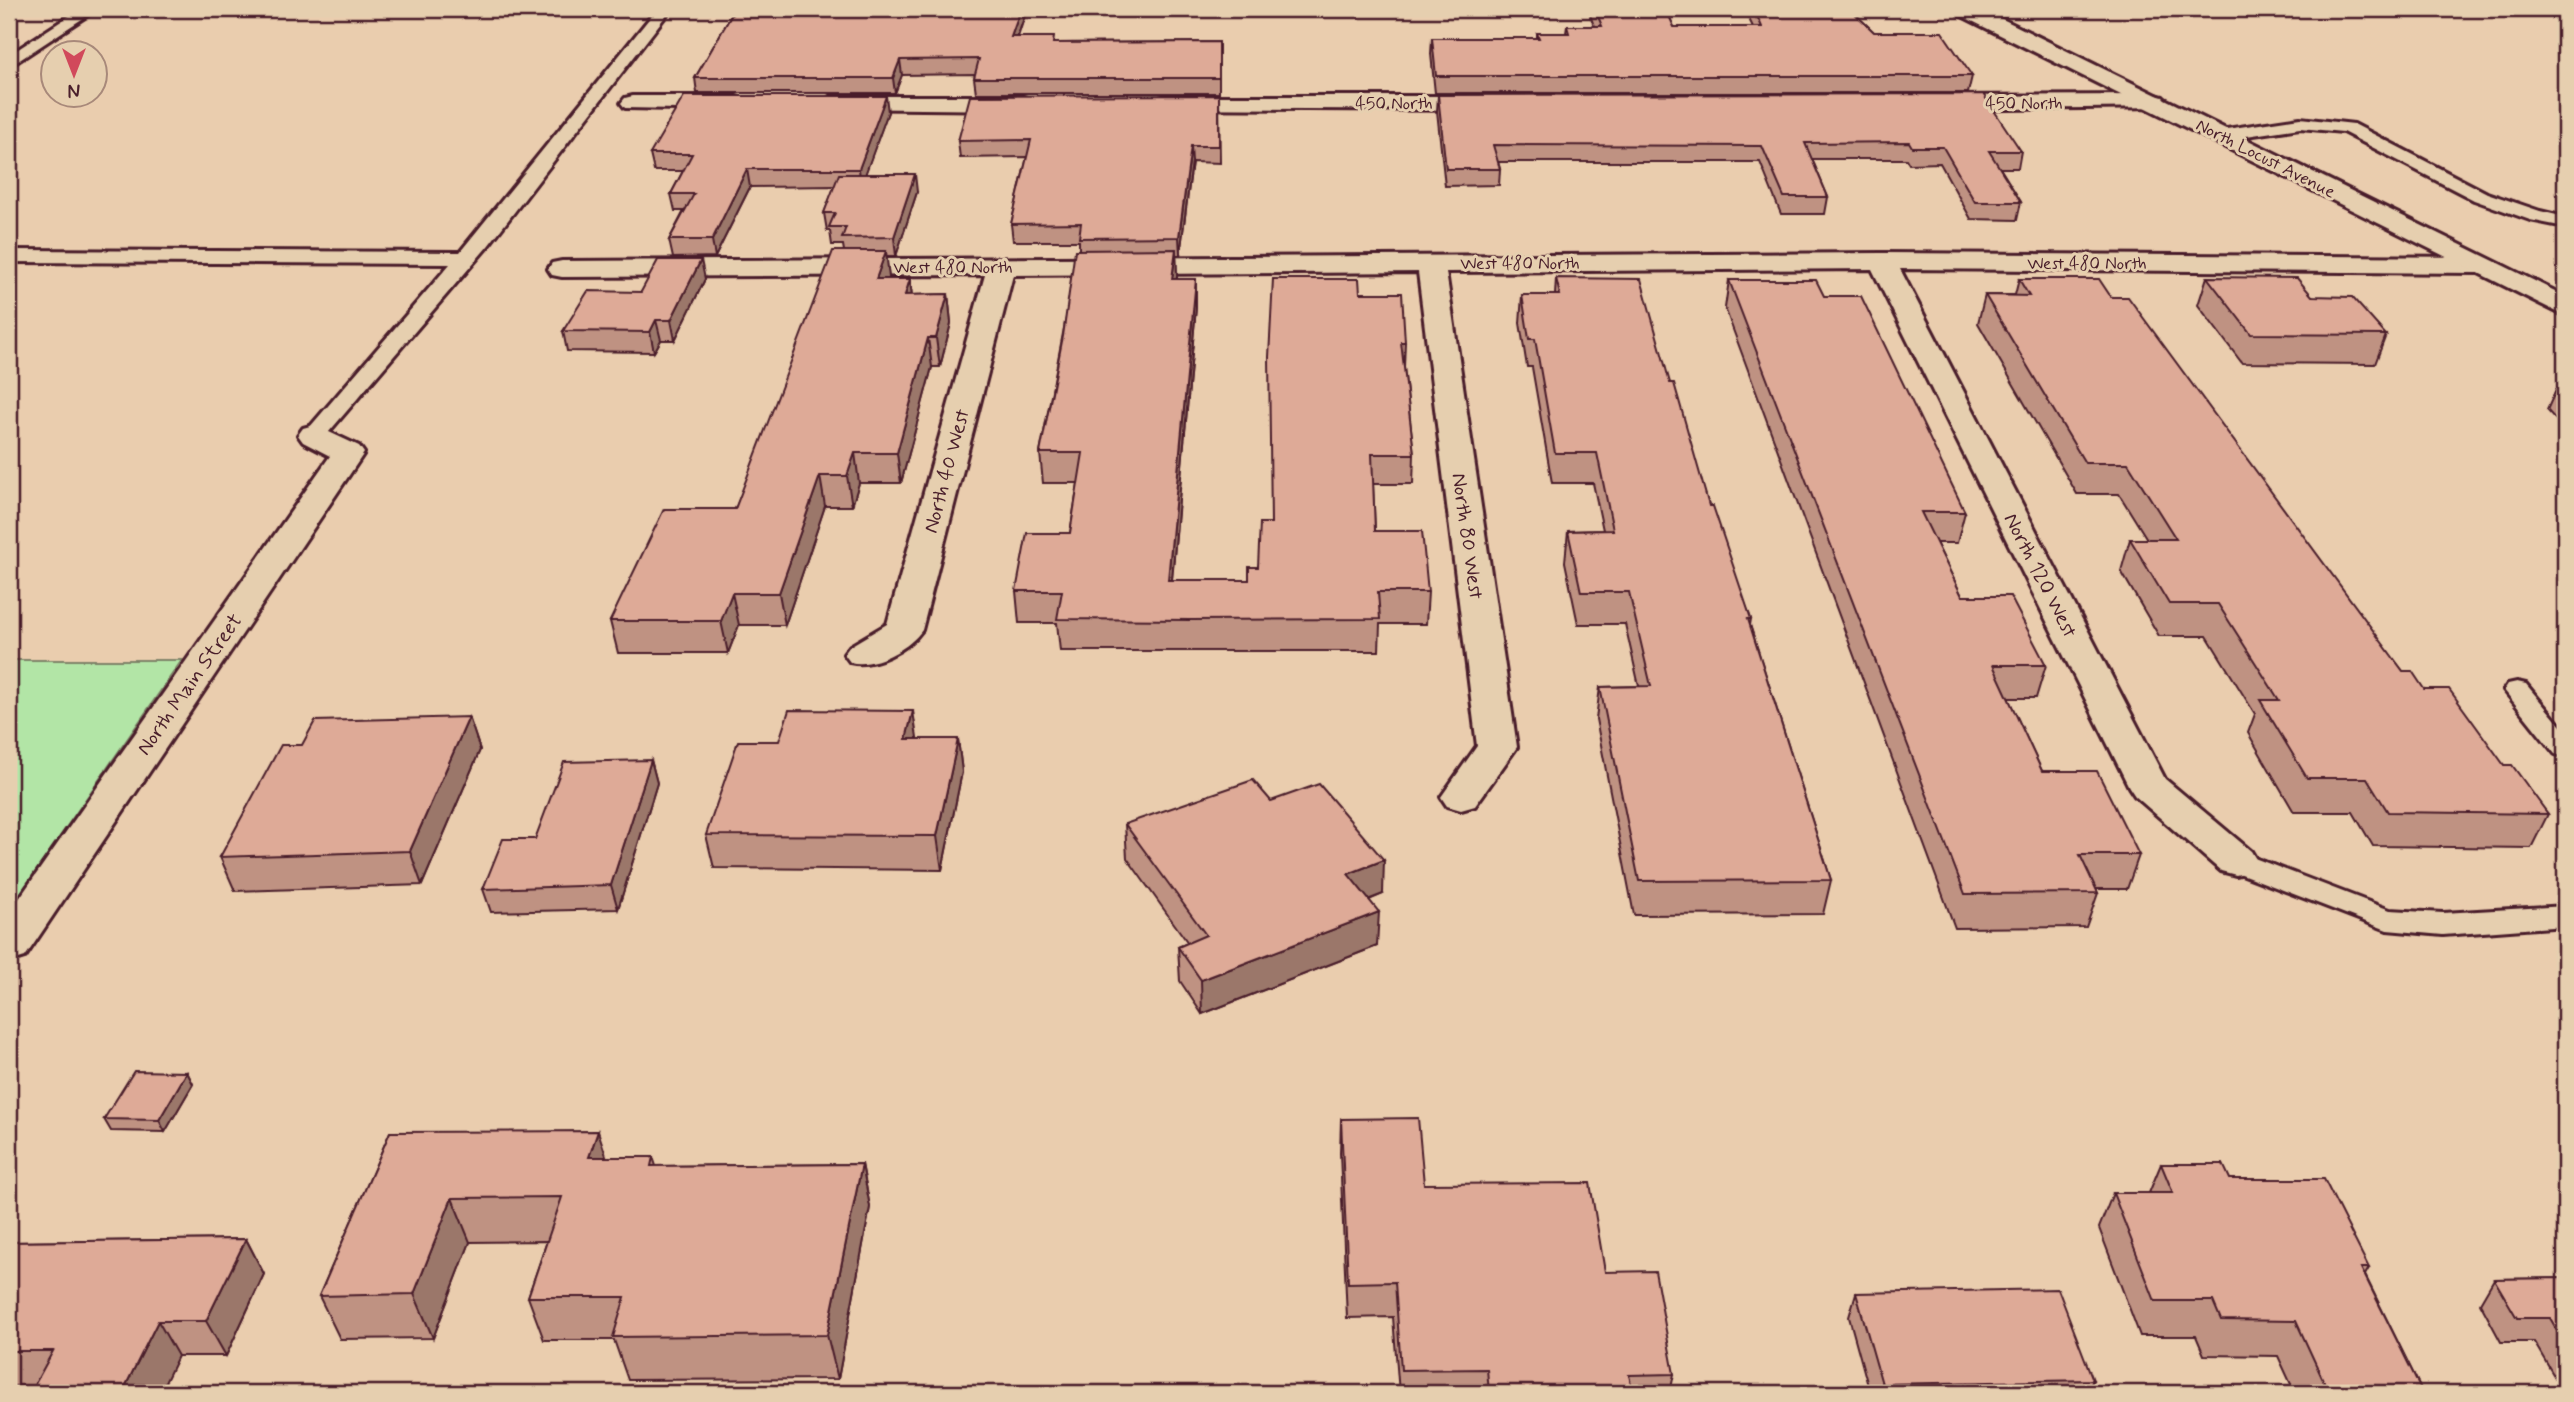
<svg xmlns="http://www.w3.org/2000/svg" width="2574" height="1402" font-family="Mynerve,sans-serif">
  <rect width="100%" height="100%" fill="#eacdae"/>
  <filter id="ink" filterUnits="userSpaceOnUse"><feTurbulence type="fractalNoise" baseFrequency=".0143" numOctaves="2"/><feDisplacementMap in="SourceGraphic" scale="14" xChannelSelector="R" yChannelSelector="G"/><feConvolveMatrix kernelMatrix="1 2 1 2 8 2 1 2 1" color-interpolation-filters="sRGB"/></filter>
  <g filter="url(#ink)">
    <path fill="#b2e5a6" stroke="#7e8268" stroke-width="2" d="M9,660H182L9,910Z"/>
    <g fill="none" stroke-linecap="round" stroke-linejoin="round">
      <defs>
        <g id="service">
          <path d="M80,9H97L9,67V55Z"/>
          <path d="M657,9H671L488,246L322,440H306L303,435L450,264L9,262V250L460,252Z"/>
          <path d="M2300,118L2354,124L2487,193L2540,211L2565,217V227L2530,220L2474,200L2343,132L2300,128L2220,140L2212,135L2220,130Z"/>
          <path d="M2517,682L2526,684L2565,731V757L2555,754L2504,690L2508,684Z"/>
          <path d="M2236,851L2390,910L2443,913L2565,906V926L2443,935L2387,930L2226,868L2222,861L2226,854Z"/>
        </g>
        <g id="minor">
          <path d="M2155,95L2163,97L2167,102L2163,107L1937,110L1929,108L1925,103L1929,98L1937,96Z"/>
          <path d="M633,96H732L740,98L744,103L740,108L732,110L625,108L621,103L625,98Z"/>
          <path d="M835,96H1019L1027,98L1031,103L1027,108L1019,110L827,108L823,103L827,98Z"/>
          <path d="M1167,96H1488L1496,98L1500,103L1496,108L1488,110L1159,108L1155,103L1159,98Z"/>
          <path d="M1882,253L2478,257L2488,259L2492,265L2488,271L2478,273L1900,269L2165,779L2251,851L2257,861L2251,871L2236,875L2221,871L2135,796L2129,787L1872,269L1446,272L1517,747L1475,806L1461,810L1447,806L1441,797L1477,746L1418,272L1013,275L922,630C908,650 873,668 850,662L844,654L850,646L887,624L985,275L562,277L552,275L548,269L552,263L562,261Z"/>
          <path d="M314,425L359,446L364,453L25,957L9,962V913L330,456L303,442L298,435L303,428Z"/>
        </g>
        <path id="tertiary" d="M1955,9H1982L2565,296V316L1958,14Z"/>
      </defs>
      <use href="#service" stroke="#4a1f2b" stroke-width="6"/>
      <use href="#minor" stroke="#4a1f2b" stroke-width="6"/>
      <use href="#tertiary" stroke="#4a1f2b" stroke-width="6"/>
      <use href="#service" fill="#e6cfaf" fill-rule="evenodd"/>
      <use href="#minor" fill="#e6cfaf" fill-rule="evenodd"/>
      <use href="#tertiary" fill="#e6cfaf" fill-rule="evenodd"/>
    </g>
    <g fill="#bf9282" stroke="#4a1f2b" stroke-width="2">
      <path d="M735,9H1027L1018,37L1055,43L1219,42V93H976L974,78L975,74L902,75L895,93H697L695,78Z"/>
      <path d="M1588,9H1666L1674,27H1753L1744,9H1850L1874,32L1972,76L1968,93H1435L1431,54L1432,38H1537V33H1566L1567,26H1594Z"/>
      <path d="M1219,95L1220,163L1192,162L1180,255H1176L1177,279L1196,307L1172,580H1249L1258,567L1271,523L1360,293L1405,342L1404,367L1414,454L1413,484H1373L1375,531L1428,592L1426,624H1380L1379,651H1060L1057,623H1019L1016,591L1070,533L1078,483H1043L1040,453L1079,250V241H1013L1011,224L1027,157L960,158L958,141Z"/>
      <path d="M1438,95L2021,151L2018,168H2000L2021,202L2017,220L1971,219L1940,163L1909,164L1906,159H1812L1828,197L1825,214H1781L1760,162H1498L1500,169L1499,185L1445,186L1437,111Z"/>
      <path d="M888,112L865,174L917,192L896,256H886L889,279H910L912,295L948,294L951,323L940,367H932L901,483H859L852,506H825L785,625H739L728,653H618L610,621L735,509L844,251L843,245H832L830,231H827L824,213L835,186L750,187L715,257L673,258L669,240L684,211H675L671,194L683,171H654L650,154Z"/>
      <path d="M2207,277L2312,296L2386,335L2375,364L2242,363L2198,305Z"/>
      <path d="M1556,278L1670,383L1709,506L1751,619L1750,625L1831,880L1823,914L1634,915L1596,719L1600,687L1639,686L1625,624H1578L1565,562L1568,531L1603,530L1593,483H1552L1532,367H1527L1520,323L1522,295H1555Z"/>
      <path d="M705,279L675,340H661L654,352L567,351L563,331L641,292Z"/>
      <path d="M2019,279L2111,297L2403,671L2424,689L2504,765L2548,814L2531,848L2373,846L2353,812H2294L2248,733L2255,714L2207,636H2159L2121,571L2130,539H2147L2119,494H2077L1978,323L1985,295H2015Z"/>
      <path d="M1729,280L1824,296L1965,512L1957,543H1936L1962,596L2046,665L2036,698H2008L2042,771L2139,855L2127,889H2096L2098,893L2086,927L1955,928L1725,308Z"/>
      <path d="M2556,390H2565V430L2547,410Z"/>
      <path d="M469,717L480,750L422,885L235,891L220,857Z"/>
      <path d="M917,739H958L962,772L942,870L714,868L706,835Z"/>
      <path d="M651,760L657,783L618,909L491,912L483,889L535,839Z"/>
      <path d="M1271,801L1383,894L1369,900L1377,946L1202,1014L1180,981L1178,947L1188,943L1127,858L1125,824Z"/>
      <path d="M187,1072L193,1084L165,1132L111,1131L104,1119Z"/>
      <path d="M1341,1119L1424,1184L1605,1272L1674,1374L1670,1393H1399L1393,1317L1347,1318L1340,1153Z"/>
      <path d="M390,1132L606,1157H653L656,1166L862,1164L870,1207L838,1379L628,1380L614,1340H544L528,1297L547,1241L470,1242L433,1338L340,1339L319,1296Z"/>
      <path d="M2161,1164L2230,1179L2369,1268L2365,1275L2423,1393H2295L2278,1356L2204,1355L2196,1336H2140L2099,1228L2113,1193H2149Z"/>
      <path d="M246,1239L264,1274L226,1356H178L34,1386H9V1242Z"/>
      <path d="M2565,1278V1386H2560L2534,1342H2501L2480,1303L2494,1279Z"/>
      <path d="M1856,1293L2093,1380L2087,1393H1870L1849,1317Z"/>
    </g>
    <g fill="#9b776a" stroke="#4a1f2b" stroke-width="2">
      <path d="M1021,9H1027L1012,52L1011,37Z"/>
      <path d="M900,60L902,75L895,93L893,78Z"/>
      <path d="M886,96L888,112L861,186L859,169Z"/>
      <path d="M1191,146L1192,162L1180,255L1179,237Z"/>
      <path d="M747,169L750,187L715,257L712,240Z"/>
      <path d="M915,174L917,192L896,256L894,237Z"/>
      <path d="M1176,249L1177,276L1173,307L1172,279Z"/>
      <path d="M886,251L889,278L880,307L876,279Z"/>
      <path d="M701,260L705,279L675,340L671,320Z"/>
      <path d="M910,279L913,307L905,295Z"/>
      <path d="M1196,279V307L1169,612L1168,580Z"/>
      <path d="M948,294L951,323L940,367L936,338Z"/>
      <path d="M656,320L661,340L654,352L650,332Z"/>
      <path d="M928,338L932,367L901,483L897,453Z"/>
      <path d="M855,453L859,483L852,506L847,476Z"/>
      <path d="M820,476L825,506L785,625L779,593Z"/>
      <path d="M732,593L739,625L728,653L721,621Z"/>
      <path d="M913,711L918,744L906,739Z"/>
      <path d="M469,717L480,750L422,885L410,851Z"/>
      <path d="M958,739L962,772L942,870L937,836Z"/>
      <path d="M651,760L657,783L618,909L611,885Z"/>
      <path d="M1384,860L1383,894L1347,908L1348,874Z"/>
      <path d="M1379,912L1377,946L1202,1014L1201,980Z"/>
      <path d="M187,1072L193,1084L165,1132L159,1120Z"/>
      <path d="M598,1131L612,1174L589,1157Z"/>
      <path d="M862,1164L870,1207L838,1379L827,1335Z"/>
      <path d="M452,1198L470,1242L433,1338L414,1294Z"/>
      <path d="M246,1239L264,1274L226,1356L206,1321Z"/>
      <path d="M158,1321L178,1356L160,1393H122Z"/>
    </g>
    <g fill="#deaa97" stroke="#4a1f2b" stroke-width="2">
      <path d="M735,9H1021L1011,37H1054L1053,43L1219,42V78H974L979,59L900,60L893,78H695Z"/>
      <path d="M1595,9H1666L1674,27H1762L1754,9H1850L1874,32H1942L1972,76H1436L1432,38H1539L1537,33H1569L1567,26H1602Z"/>
      <path d="M1983,94L2021,151H1989L2021,202H1975L1943,147H1912L1909,142L1805,143L1828,197H1784L1762,146L1493,145L1500,169H1446L1438,95Z"/>
      <path d="M1219,95V146H1191L1179,237L1079,238L1081,223L1011,224L1031,140L958,141L970,96Z"/>
      <path d="M684,96H886L859,169H747L712,240H669L694,194H671L692,154H650Z"/>
      <path d="M839,174H915L894,237L842,238L846,227H829L835,213H824Z"/>
      <path d="M1176,249L1172,279H1196L1168,580H1249V567H1258L1260,523H1271L1269,357L1273,279H1359L1360,293H1402L1405,342H1401L1414,454H1372L1375,531H1422L1428,592H1378L1380,619L1191,620L1057,619L1062,591H1016L1027,533H1070L1083,453H1040L1063,336L1075,250Z"/>
      <path d="M833,251H886L876,279H910L905,295L948,294L936,338H928L897,453H855L847,476H820L779,593H732L721,621H610L664,509H735Z"/>
      <path d="M658,260H701L671,320H656L650,332L563,331L588,291L641,292Z"/>
      <path d="M2207,277L2297,278L2312,296L2352,297L2386,335L2251,334Z"/>
      <path d="M1556,278L1641,279L1670,383H1674L1709,506H1713L1751,619H1748L1831,880L1639,881L1600,687L1651,686L1629,592H1581L1568,531L1613,530L1597,453H1555L1535,339H1529L1522,295H1560Z"/>
      <path d="M2019,279H2099L2111,297H2128L2403,671H2412L2424,689H2449L2504,765H2512L2548,814L2388,812L2367,778H2307L2260,700H2279L2218,604H2169L2130,539H2176L2128,463H2085L1985,295L2029,296Z"/>
      <path d="M1729,280H1816L1824,296H1861L1965,512H1921L1962,596H2010L2046,665H1993L2042,771H2097L2139,855H2080L2098,893L1965,894Z"/>
      <path d="M2556,390H2565V400Z"/>
      <path d="M789,710L913,711L906,739H958L937,836L706,835L738,741H779Z"/>
      <path d="M469,717L410,851L220,857L281,745H302L315,721Z"/>
      <path d="M651,760L611,885L483,889L503,839H535L564,762Z"/>
      <path d="M1253,780L1271,801L1319,784L1384,860L1348,874L1379,912L1201,980L1178,947L1206,935L1125,824Z"/>
      <path d="M134,1071L187,1072L159,1120L104,1119Z"/>
      <path d="M1418,1118L1424,1184L1590,1183L1605,1272L1655,1271L1674,1374L1629,1375L1633,1393H1489L1487,1369L1401,1370L1395,1282L1348,1283L1341,1119Z"/>
      <path d="M598,1131L589,1157H653L651,1166L862,1164L827,1335L613,1337L625,1297H528L562,1197L452,1198L414,1294L319,1296L390,1132Z"/>
      <path d="M2161,1164H2223L2230,1179H2324L2369,1268H2361L2423,1393H2329L2296,1321L2221,1320L2213,1301H2155L2113,1193H2173Z"/>
      <path d="M246,1239L206,1321H158L122,1393H30L53,1351H9V1242Z"/>
      <path d="M2565,1278V1344L2550,1318H2517L2494,1279Z"/>
      <path d="M2058,1289L2093,1380L1882,1384L1856,1293Z"/>
    </g>
  </g>
  <g text-anchor="middle" stroke-width="6" stroke-linejoin="round" paint-order="stroke">
    <g font-size="18" fill="#4a1f2b" stroke="#e6cfaf">
      <text x="1394" y="109">450 North</text>
      <text x="2024" y="109">450 North</text>
      <text transform="translate(2266 158) rotate(27)" y="6">North Locust Avenue</text>
      <text x="1520" y="269">West 480 North</text>
      <text x="2087" y="269">West 480 North</text>
      <text x="953" y="273">West 480 North</text>
    </g>
    <g font-size="21" fill="#4a1f2b" stroke="#e6cfaf">
      <text transform="translate(946 471) rotate(-75)" y="7">North 40 West</text>
      <text transform="translate(1468 536) rotate(82)" y="7">North 80 West</text>
      <text transform="translate(2041 575) rotate(63)" y="7">North 120 West</text>
      <text transform="translate(189 684) rotate(-55)" y="7">North Main Street</text>
    </g>
  </g>
  <rect width="2574" height="1402" fill="none" stroke="#e6cfaf" stroke-width="35"/>
  <rect x="18" y="18" width="2539" height="1367" fill="none" stroke="#4a1f2b" stroke-width="2.5" filter="url(#ink)"/>
  <g transform="translate(74 74) rotate(180)"><circle r="33" fill="#e6cfaf" stroke="#a8897a" stroke-width="2"/>
  <path d="M0-5L12 26L0 18L-12 26Z" fill="#d1495b"/>
  <text y="-10" font-size="19" font-weight="bold" text-anchor="middle" fill="#4a1f2b">N</text>
  </g>
</svg>
